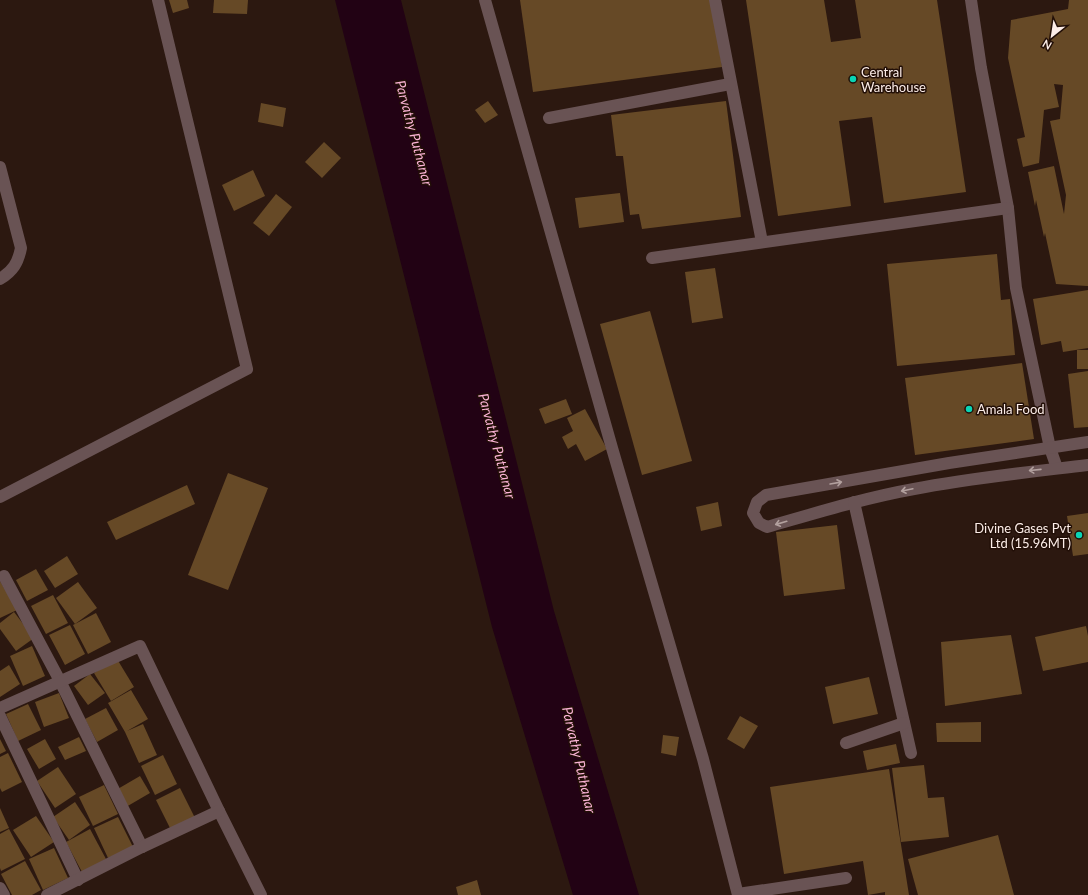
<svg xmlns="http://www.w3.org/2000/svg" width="1088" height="895" font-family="Lato,sans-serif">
  <rect width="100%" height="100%" fill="#2c1810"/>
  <path fill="#220214" d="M335,0H401L554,611L639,895H573L492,627Z"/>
  <g fill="#664926">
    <path d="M169,0H187L189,8L173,13Z"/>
    <path d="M214,0H248L247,14L213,13Z"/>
    <path d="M520,0H713L722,67L533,92Z"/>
    <path d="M746,0H824L831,42L861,38L855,0H937L966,192L884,203L872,117L839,121L851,206L778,216Z"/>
    <path d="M1069,0H1088V286H1087L1056,284L1045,233L1044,237L1036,200L1035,206L1028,172L1054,166L1064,214L1066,195L1050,121L1060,119L1063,85L1054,84L1059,107L1044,110L1039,163L1023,167L1017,139L1025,137L1008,58L1011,20L1068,9Z"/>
    <path d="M488,101L498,115L485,123L475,110Z"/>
    <path d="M726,101L741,217L642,229L639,214L630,215L623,156H616L611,115Z"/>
    <path d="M261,103L286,108L283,127L258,122Z"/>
    <path d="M324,142L341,158L322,178L305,162Z"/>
    <path d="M253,170L265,196L234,211L222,185Z"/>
    <path d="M620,193L624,222L579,228L575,198Z"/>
    <path d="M276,194L292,207L269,236L253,223Z"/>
    <path d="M997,254L1001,300L1010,299L1015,355L897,366L887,264Z"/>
    <path d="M715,268L723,318L692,323L685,272Z"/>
    <path d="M1088,290V348L1063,352L1061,341L1041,345L1033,299Z"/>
    <path d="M650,311L692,461L642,475L600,324Z"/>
    <rect x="1077" y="350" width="11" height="19"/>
    <path d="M1022,363L1034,439L915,455L905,378Z"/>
    <path d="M1088,371V427L1074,428L1068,374Z"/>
    <path d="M566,399L572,414L545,424L539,409Z"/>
    <path d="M585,409L607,449L585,461L576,444L568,449L562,437L573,431L567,418Z"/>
    <path d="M228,473L268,488L228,590L188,575Z"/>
    <path d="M187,485L195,504L116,540L107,522Z"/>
    <path d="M718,502L722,526L701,531L696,507Z"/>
    <path d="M1088,513V554L1073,556L1067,516Z"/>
    <path d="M837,525L845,589L784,596L776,532Z"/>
    <path d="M67,556L78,574L55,588L44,571Z"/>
    <path d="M36,569L48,590L27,601L16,580Z"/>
    <path d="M0,581L17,610L0,618Z"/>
    <path d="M78,582L97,608L75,624L56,598Z"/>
    <path d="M53,595L68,623L46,634L31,606Z"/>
    <path d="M14,612L34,638L16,651L0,629V623Z"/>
    <path d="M96,613L111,642L88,654L73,625Z"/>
    <path d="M70,625L85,654L65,665L49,635Z"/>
    <path d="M1086,626L1088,636V662L1043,671L1035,637Z"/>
    <path d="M1011,635L1022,694L945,706L941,642Z"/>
    <path d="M32,646L45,676L23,686L10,656Z"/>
    <path d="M117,659L134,687L111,701L94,673Z"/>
    <path d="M9,665L20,684L0,697V671Z"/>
    <path d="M90,674L105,693L88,705L74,686Z"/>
    <path d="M869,677L878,714L833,724L825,687Z"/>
    <path d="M131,690L148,719L127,731L143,724L157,755L139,763L125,732L108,703Z"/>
    <path d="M59,693L69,718L44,727L35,702Z"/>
    <path d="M28,704L41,730L18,741L6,714Z"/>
    <path d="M106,708L118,730L97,742L85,719Z"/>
    <path d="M740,716L758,726L744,749L727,739Z"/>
    <path d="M981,722V742H937L936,723Z"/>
    <path d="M663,735L679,737L676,756L661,753Z"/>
    <path d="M79,737L86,751L65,760L58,747Z"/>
    <path d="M0,739L6,751L0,754Z"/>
    <path d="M45,739L56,759L39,769L27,749Z"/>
    <path d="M896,744L900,763L867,770L863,751Z"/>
    <path d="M8,753L22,782L2,792L0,788V757Z"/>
    <path d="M163,755L177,784L155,795L141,766Z"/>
    <path d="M924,765L928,798L944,797L949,837L901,842L892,768Z"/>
    <path d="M58,767L76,794L55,808L37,781Z"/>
    <path d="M889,769L909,895H885V892L868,895L863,861L784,874L770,787Z"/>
    <path d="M140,776L150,793L126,807L116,790Z"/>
    <path d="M104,785L118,814L93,826L79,797Z"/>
    <path d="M180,788L195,818L171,830L156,800Z"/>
    <path d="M75,802L90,825L69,840L53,817Z"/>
    <path d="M0,808L9,828L0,832Z"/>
    <path d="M36,816L54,842L31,857L13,830Z"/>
    <path d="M118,817L133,847L108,858L94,828Z"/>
    <path d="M9,829L25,859L1,871L0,868V834Z"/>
    <path d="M90,829L106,859L82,872L66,842Z"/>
    <path d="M998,835L1014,895H918L908,859Z"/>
    <path d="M54,848L68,878L43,890L29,859Z"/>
    <path d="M25,861L41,890L32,895H12L1,874Z"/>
    <path d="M477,880L481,895H458L456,887Z"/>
  </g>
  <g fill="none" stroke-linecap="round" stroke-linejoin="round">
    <g stroke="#695354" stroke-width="12">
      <path d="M485,0L612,448L703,759L738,895"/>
      <path d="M715,0L762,242"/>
      <path d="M971,0L981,68L1008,208L1016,288L1050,448L1057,468"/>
      <path d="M549,118L730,84"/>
      <path d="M0,167L21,248C18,263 13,271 0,279"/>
      <path d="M652,258L1008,208"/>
      <path d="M1088,442L949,463L766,495L757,502L753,513L759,523L767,527C816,513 864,498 914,489C971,478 1030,472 1088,465"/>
      <path d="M0,497L247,369L158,0"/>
      <path d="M854,502L911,753"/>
      <path d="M4,576L60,681L142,847"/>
      <path d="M0,708L140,646L219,811L261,895"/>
      <path d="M0,716L78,880"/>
      <path d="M846,743L904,723"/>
      <path d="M0,888L4,895"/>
      <path d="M738,894L846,878"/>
      <path d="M47,895L142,847L219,811"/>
    </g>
  </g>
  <defs><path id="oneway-shaft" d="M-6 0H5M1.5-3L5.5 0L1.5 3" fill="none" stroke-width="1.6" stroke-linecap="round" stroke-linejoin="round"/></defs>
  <g stroke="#b2a09e">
    <use href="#oneway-shaft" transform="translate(1035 470) rotate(174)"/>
    <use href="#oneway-shaft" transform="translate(836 483) rotate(-10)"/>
    <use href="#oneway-shaft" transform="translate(907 490) rotate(168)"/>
    <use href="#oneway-shaft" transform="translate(781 523) rotate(164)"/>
  </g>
  <g fill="#09d5b5" stroke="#220f07" stroke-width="1.5">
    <circle cx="853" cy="79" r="4"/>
    <circle cx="969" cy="409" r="4"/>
    <circle cx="1079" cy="535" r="4"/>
  </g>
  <g text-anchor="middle" stroke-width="3" stroke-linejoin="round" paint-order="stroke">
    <g font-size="13" fill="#fcede8" stroke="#220f07" text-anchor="start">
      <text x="861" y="77">Central<tspan x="861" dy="15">Warehouse</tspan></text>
      <text x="977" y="414">Amala Food</text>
      <text x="1071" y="533" text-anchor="end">Divine Gases Pvt<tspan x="1071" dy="15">Ltd (15.96MT)</tspan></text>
    </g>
    <g font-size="14" font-style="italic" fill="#fbb3d6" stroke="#220f07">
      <text transform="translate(414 133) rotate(75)" y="5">Parvathy Puthanar</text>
      <text transform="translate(497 446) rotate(75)" y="5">Parvathy Puthanar</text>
      <text transform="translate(579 760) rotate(77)" y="5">Parvathy Puthanar</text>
    </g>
  </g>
  <g transform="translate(1052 36) rotate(210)" stroke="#220f07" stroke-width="3" paint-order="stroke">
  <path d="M0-3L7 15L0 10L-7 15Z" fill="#fcede8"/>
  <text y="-6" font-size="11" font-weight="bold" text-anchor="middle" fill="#fcede8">N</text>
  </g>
</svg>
